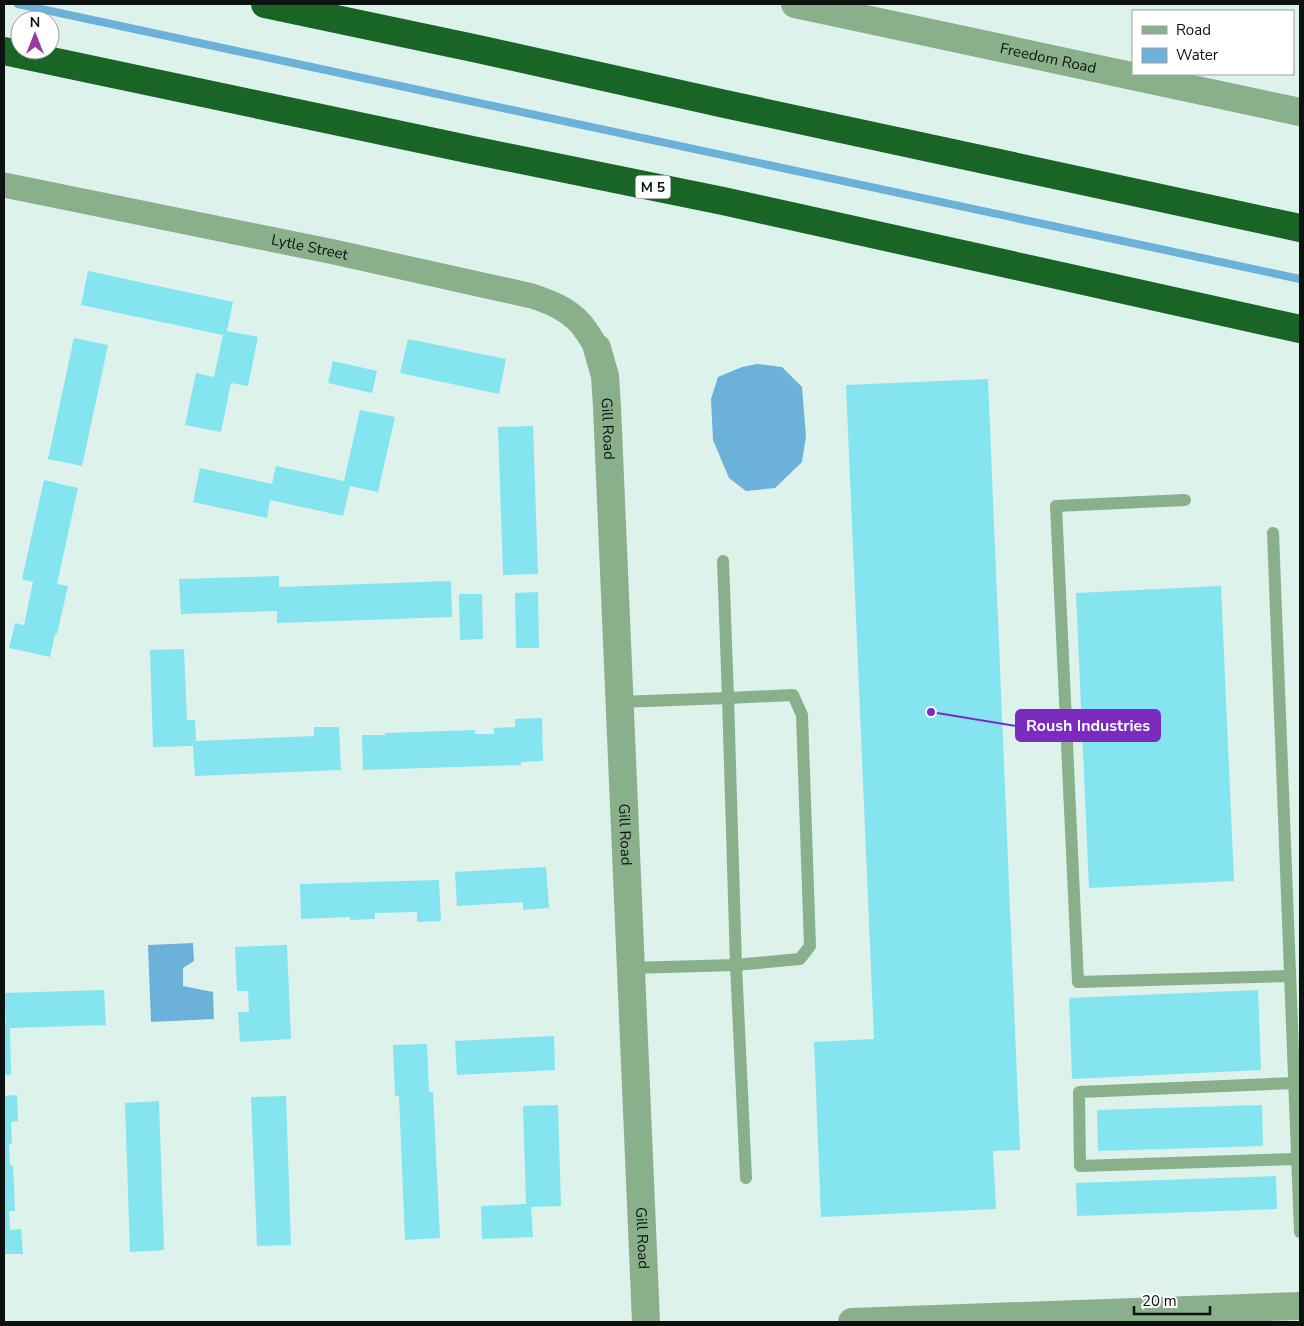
<svg xmlns="http://www.w3.org/2000/svg" width="1304" height="1326" font-family="'Nunito Sans',sans-serif">
  <rect width="100%" height="100%" fill="#def2ec"/>
  <g fill="#6cb1da">
    <path d="M757,364L782,367L802,387L806,436L802,462L775,488L746,491L729,478L713,440L711,399L718,377L742,367Z"/>
    <path d="M193,943L194,961L183,968V986L213,992L214,1019L151,1022L148,945Z"/>
  </g>
  <g fill="none" stroke-linecap="round" stroke-linejoin="round">
    <path stroke="#6cb1da" stroke-width="8" d="M18,4L1300,279"/>
  </g>
  <g fill="#84e4f0">
    <path d="M88,271L233,302L227,331L258,337L248,386L231,383L221,432L185,425L196,373L214,377L223,335L81,305Z"/>
    <path d="M74,338L108,345L82,466L48,459Z"/>
    <path d="M408,339L506,359L499,394L400,373Z"/>
    <path d="M333,361L377,371L372,393L328,383Z"/>
    <path d="M988,379L1020,1150L993,1151L996,1209L821,1217L814,1042L874,1039L846,385Z"/>
    <path d="M360,410L395,417L378,492L350,486L343,516L270,500L267,518L193,502L200,468L272,484L276,466L344,481Z"/>
    <path d="M533,426L538,574L503,575L498,427Z"/>
    <path d="M44,480L78,488L57,584L68,586L57,634H55L50,657L9,648L15,623L24,625L33,582L22,579Z"/>
    <path d="M279,576V587L451,581L452,617L277,623V611L181,614L179,579Z"/>
    <path d="M1221,586L1234,881L1089,888L1076,593Z"/>
    <path d="M538,592L539,648H516L515,593Z"/>
    <path d="M459,594H482L483,639L460,640Z"/>
    <path d="M184,649L187,720H195L196,741L314,736V727H339L341,770L195,776L193,746L153,747L150,650Z"/>
    <path d="M542,718L543,761L521,762V765L363,770L362,735H385V733L475,730V734H494V728L515,727V719Z"/>
    <path d="M546,867L549,908L523,910V902L457,906L455,872Z"/>
    <path d="M439,880L441,921L417,922V912L375,913V919L350,920V917L301,919L300,884Z"/>
    <path d="M287,945L291,1039L240,1042L238,1012H249L248,991H237L235,947Z"/>
    <path d="M104,990L106,1025L10,1028L11,1075H4V1023H6L4,993Z"/>
    <path d="M1258,990L1261,1070L1072,1079L1069,998Z"/>
    <path d="M554,1036L555,1070L457,1075L455,1041Z"/>
    <path d="M427,1044L429,1092H433L440,1238L405,1240L399,1096H395L393,1045Z"/>
    <path d="M17,1095L18,1121L11,1122L12,1144H9L10,1165H13L15,1211H9L10,1230L21,1229L23,1254H4V1096Z"/>
    <path d="M286,1096L291,1245L257,1246L251,1097Z"/>
    <path d="M159,1101L164,1250L130,1252L125,1103Z"/>
    <path d="M558,1105L561,1206L531,1207L533,1237L482,1239L481,1206L526,1204L523,1106Z"/>
    <path d="M1262,1105L1263,1146L1098,1151L1097,1110Z"/>
    <path d="M1276,1176L1277,1209L1077,1216L1076,1183Z"/>
  </g>
  <g fill="none" stroke-linecap="round" stroke-linejoin="round">
    <g stroke="#89b08b" stroke-width="12">
      <path d="M1185,500L1056,506L1078,982L1290,976"/>
      <path d="M1273,533L1300,1232"/>
      <path d="M723,561L728,698L793,695L802,715L810,946L800,959L736,965L746,1178"/>
      <path d="M619,702L728,698L736,965L630,968"/>
      <path d="M1294,1083L1079,1092L1080,1166L1297,1159"/>
    </g>
    <path stroke="#89b08b" stroke-width="25" id="s1" d="M4,185L334,252L532,296C550,302 568,309 581,324C587,331 592,340 597,348"/>
    <g stroke="#89b08b" stroke-width="28">
      <path id="s2" d="M795,4L1300,112"/>
      <path id="s3" d="M597,348L605,376L607,407L646,1322"/>
      <path d="M852,1322L1300,1306"/>
    </g>
    <g stroke="#186525" stroke-width="28">
      <path d="M265,4L478,49L725,104L1300,228"/>
      <path d="M4,51L472,150L723,201L1300,329"/>
    </g>
  </g>
  <g text-anchor="middle" stroke-width="4" stroke-linejoin="round" paint-order="stroke">
    <rect fill="#fff" stroke="#555958" stroke-width="1" x="635.5" y="175.5" width="35" height="23" rx="4"/>
    <g font-size="14" font-weight="bold" fill="#0c1210">
      <text x="653" y="192">M 5</text>
    </g>
    <g font-size="15" fill="#0c1210" stroke="#fff">
      <text dy="5" stroke="none"><textPath href="#s2" startOffset="259">Freedom Road</textPath></text>
      <text dy="5" stroke="none"><textPath href="#s1" startOffset="312">Lytle Street</textPath></text>
      <text dy="5" stroke="none"><textPath href="#s3" startOffset="82">Gill Road</textPath></text>
      <text dy="5" stroke="none"><textPath href="#s3" startOffset="488">Gill Road</textPath></text>
      <text dy="5" stroke="none"><textPath href="#s3" startOffset="892">Gill Road</textPath></text>
    </g>
  </g>
  <path fill="none" stroke="#7b2cbf" stroke-width="2" d="M931 712L1016 726"/>
  <circle fill="#7b2cbf" stroke="#fff" stroke-width="2" cx="931" cy="712" r="5"/>
  <rect fill="#7b2cbf" stroke="#7b2cbf" stroke-width="2" x="1016" y="710" width="144" height="31" rx="5"/>
  <g font-size="16" text-anchor="middle" font-weight="bold" fill="#fff">
    <text x="1088" y="731">Roush Industries</text>
  </g>
  <rect width="1304" height="1326" fill="none" stroke="#0c1210" stroke-width="10"/>
  <rect x="1132" y="10" width="162" height="65" fill="#ffffff" stroke="#9ea09f"/>
  <rect x="1142" y="26" width="25" height="8" fill="#89b08b" stroke="#9ea09f"/>
  <text x="1176" y="35" font-size="15" fill="#0c1210">Road</text>
  <rect x="1142" y="48" width="25" height="15" fill="#6cb1da" stroke="#9ea09f"/>
  <text x="1176" y="60" font-size="15" fill="#0c1210">Water</text>
  <g transform="translate(35 35)"><circle r="24" fill="#ffffff" stroke="#9ea09f"/>
  <path d="M0-4L9 19L0 12L-9 19Z" fill="#9c3aa0"/>
  <text y="-8" font-size="14" font-weight="bold" text-anchor="middle" fill="#0c1210">N</text>
  </g>
  <path d="M1134 1306v8h76v-8" fill="none" stroke="#0c1210" stroke-width="2.5"/>
  <text x="1142" y="1306" font-size="15" fill="#0c1210" stroke="#ffffff" stroke-width="4" paint-order="stroke">20 m</text>
</svg>
